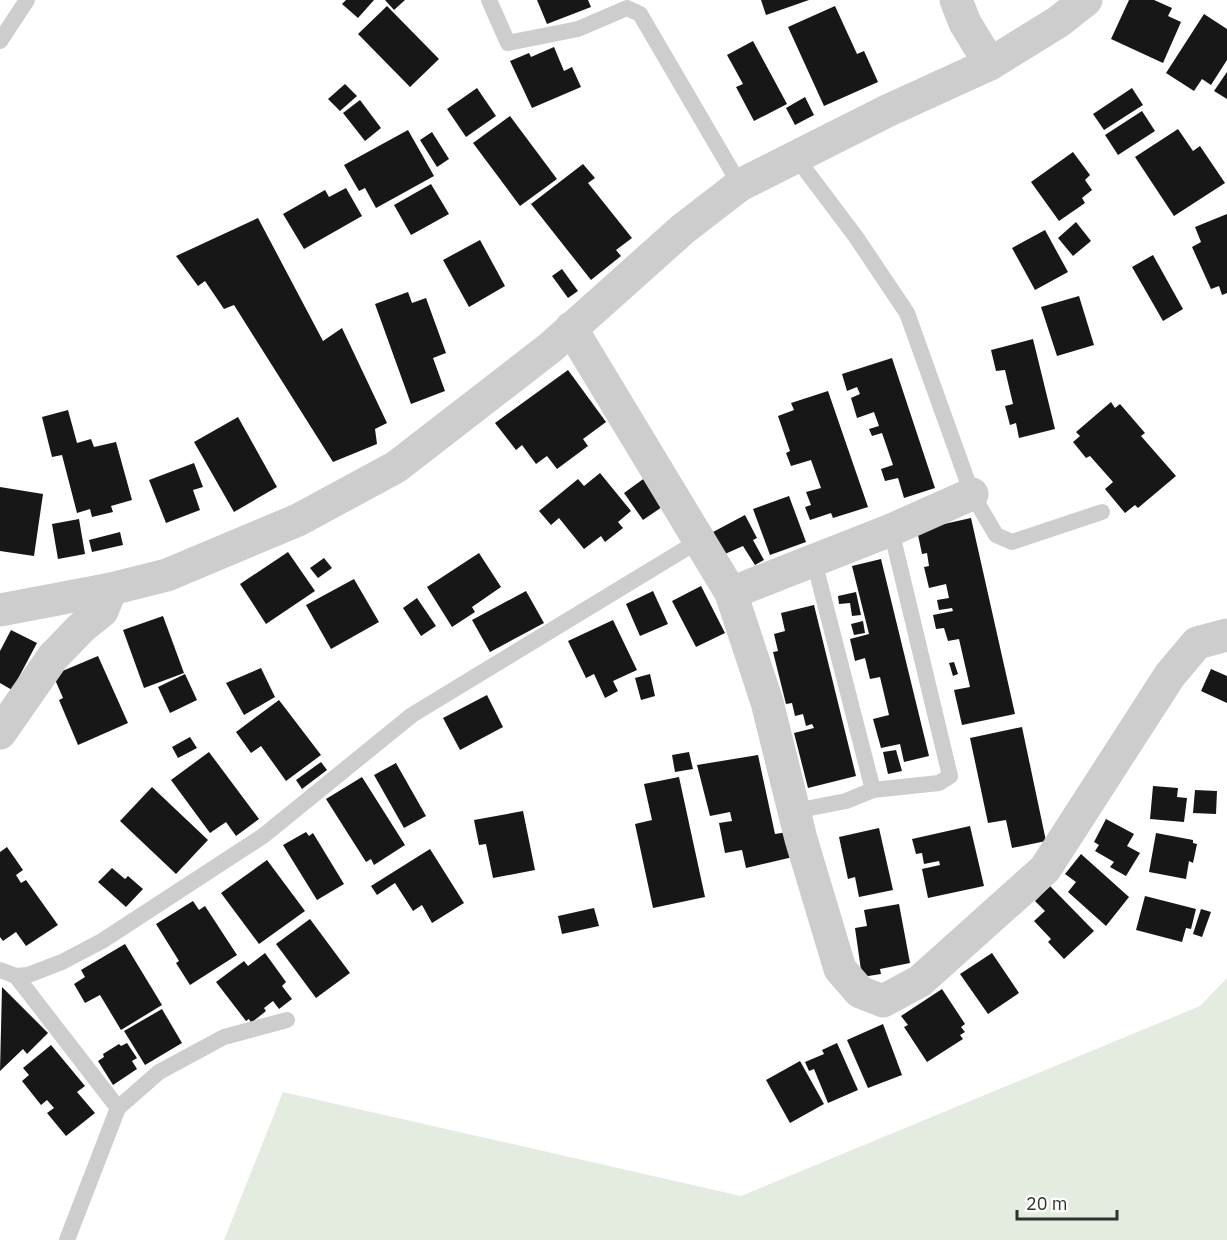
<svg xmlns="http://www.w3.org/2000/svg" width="1227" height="1240" font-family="'IBM Plex Sans',sans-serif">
  <rect width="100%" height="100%" fill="#fff"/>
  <path fill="#e4ebdf" d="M1227,978V1240H224L283,1092L741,1196L1200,1006Z"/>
  <g fill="#171717">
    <path d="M346,0H374L358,18L342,4Z"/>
    <path d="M385,0H405L394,10Z"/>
    <path d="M537,0H588L591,7L547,24Z"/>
    <path d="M761,0H809L766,15Z"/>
    <path d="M1129,0H1154L1172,8L1168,16L1181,22L1163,63L1111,39Z"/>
    <path d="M387,6L439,59L410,87L358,34Z"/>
    <path d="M835,6L857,54L864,51L878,82L824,106L788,27Z"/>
    <path d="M1204,14L1227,29V60L1211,85L1202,79L1194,91L1166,73Z"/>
    <path d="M753,41L787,104L754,121L736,87L743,84L727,55Z"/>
    <path d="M554,47L564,71L572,67L581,87L532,108L510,61L529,53L531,57Z"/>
    <path d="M1227,72V99L1214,91Z"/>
    <path d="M345,84L357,96L340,111L328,99Z"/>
    <path d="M477,88L496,116L466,137L447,109Z"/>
    <path d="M1132,88L1143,105L1104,130L1093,114Z"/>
    <path d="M805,97L814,115L795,125L786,108Z"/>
    <path d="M360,100L381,128L365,141L343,113Z"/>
    <path d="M1142,111L1155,131L1118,155L1105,135Z"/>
    <path d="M510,116L557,179L520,206L473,143Z"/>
    <path d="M1178,129L1193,151L1200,146L1225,183L1174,216L1135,157Z"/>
    <path d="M408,130L434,176L376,208L365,188L359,191L344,165Z"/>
    <path d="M432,132L449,159L437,167L420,140Z"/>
    <path d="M1073,152L1090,175L1085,180L1092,190L1082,198L1085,203L1059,221L1031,182Z"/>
    <path d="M583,164L595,178L588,183L632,238L616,250L621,256L591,280L531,204Z"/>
    <path d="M431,184L449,214L411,235L394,205Z"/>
    <path d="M346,188L362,216L304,249L283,214L325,190L329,197Z"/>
    <path d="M1227,214V293L1222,295L1219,286L1211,289L1192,247L1201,242L1195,227Z"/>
    <path d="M258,218L323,341L342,328L387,423L375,429L377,444L333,462L234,305L224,309L205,281L198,286L176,256Z"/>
    <path d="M1076,222L1091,241L1073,256L1058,238Z"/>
    <path d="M1045,230L1068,272L1035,290L1012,248Z"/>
    <path d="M480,240L505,286L469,307L443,260Z"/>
    <path d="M1153,255L1183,309L1163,321L1132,267Z"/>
    <path d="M562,269L578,291L568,298L552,276Z"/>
    <path d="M408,292L412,303L426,298L446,353L433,358L445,391L411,404L375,304Z"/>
    <path d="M1079,296L1094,345L1057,356L1041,307Z"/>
    <path d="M1033,339L1055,429L1019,438L1016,423L1010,425L1005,406L1013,404L1005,370L996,371L991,350Z"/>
    <path d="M892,358L935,488L904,498L898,478L885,481L881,469L893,465L882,433L872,436L869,429L879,426L874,412L857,418L851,398L860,394L857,387L847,391L842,374Z"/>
    <path d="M568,370L606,422L583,439L588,446L557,469L547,456L536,464L522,445L516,450L495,423Z"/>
    <path d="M828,391L868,507L833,518L831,513L810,520L805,507L811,505L806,492L821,488L811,460L791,466L786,453L790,451L778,416L794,410L791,403Z"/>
    <path d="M1111,402L1115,408L1120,404L1145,433L1141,436L1176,476L1138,508L1135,505L1125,513L1105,489L1113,482L1090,456L1086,458L1073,442L1080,436L1076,432Z"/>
    <path d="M68,410L77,443L91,439L94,447L116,442L132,500L111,506L113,512L92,517L90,509L77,513L62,455L52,457L42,417Z"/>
    <path d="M238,417L277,487L234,512L194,442Z"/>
    <path d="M194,463L203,487L193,490L200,510L166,523L149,480Z"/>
    <path d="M600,473L631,511L618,522L623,528L605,542L601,536L584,549L559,518L551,525L539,511L578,479L584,486Z"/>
    <path d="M646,477L662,507L643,520L624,493Z"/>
    <path d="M0,487L43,494L34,556L0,551Z"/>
    <path d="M789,496L806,542L770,555L753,509Z"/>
    <path d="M745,515L757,538L753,540L764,560L755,565L743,546L725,554L713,532Z"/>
    <path d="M971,518L1015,714L962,725L954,690L970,687L959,639L948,641L944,628L936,629L933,615L953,611L952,608L939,610L937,600L949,598L946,584L929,588L924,567L929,566L927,553L922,554L917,530Z"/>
    <path d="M79,519L85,554L58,559L52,524Z"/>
    <path d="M120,532L123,545L92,552L89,540Z"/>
    <path d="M288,552L315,591L266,624L240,584Z"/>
    <path d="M479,553L501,587L472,607L475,612L452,627L427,587Z"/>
    <path d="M324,558L332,568L318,578L310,568Z"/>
    <path d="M881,559L929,756L904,762L900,744L881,748L873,719L889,715L880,677L870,679L865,658L855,661L850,639L869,634L852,566Z"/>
    <path d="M354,579L379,622L331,649L306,605Z"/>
    <path d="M701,586L725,633L696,647L672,601Z"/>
    <path d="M526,591L544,623L490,652L472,620Z"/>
    <path d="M653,591L668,624L640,636L626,604Z"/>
    <path d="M856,592L861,615L852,616L850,603L839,604L838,596Z"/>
    <path d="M417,598L436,626L421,636L403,608Z"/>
    <path d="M814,605L856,776L808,788L794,733L814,728L812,724L806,726L803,714L795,716L792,703L786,704L773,652L778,651L774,634L785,631L781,613Z"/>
    <path d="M163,616L184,673L144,688L123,630Z"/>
    <path d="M613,620L637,670L613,681L618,691L605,698L594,674L586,678L568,641Z"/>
    <path d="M863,621L865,633L854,635L851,624Z"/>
    <path d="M11,630L37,643L12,690L0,683V651Z"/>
    <path d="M98,656L128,723L78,745L59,700L63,698L53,675Z"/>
    <path d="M954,662L958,674L953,676L949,663Z"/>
    <path d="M261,668L275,697L244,715L226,683Z"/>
    <path d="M1211,669L1227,676V703L1201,691Z"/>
    <path d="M185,674L197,700L170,713L158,687Z"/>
    <path d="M650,674L655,696L641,700L635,678Z"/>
    <path d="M487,695L503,727L460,750L443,718Z"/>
    <path d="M279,700L321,755L286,781L261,746L251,753L236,732Z"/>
    <path d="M1022,727L1046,841L1012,848L1006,820L988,823L970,738Z"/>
    <path d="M190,737L197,748L178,758L172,747Z"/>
    <path d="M896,750L902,771L888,774L883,752Z"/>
    <path d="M209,752L259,819L236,836L226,822L210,833L171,780Z"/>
    <path d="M689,752L693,769L675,772L672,755Z"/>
    <path d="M758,755L775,834L788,832L793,857L746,868L742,850L725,853L719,823L732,821L730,812L710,816L697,765Z"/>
    <path d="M321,762L327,770L302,789L296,780Z"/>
    <path d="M396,763L426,816L404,828L374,775Z"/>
    <path d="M362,777L405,845L374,865L371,859L366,862L326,799Z"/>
    <path d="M679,777L705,897L653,908L635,824L652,820L644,784Z"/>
    <path d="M1153,786L1178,788L1177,797L1187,798L1184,822L1150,819Z"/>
    <path d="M152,787L208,840L176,874L120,821Z"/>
    <path d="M1195,790L1217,791L1216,814L1193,813Z"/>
    <path d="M523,811L535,870L493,878L486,844L479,845L474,820Z"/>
    <path d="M1106,819L1134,834L1127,846L1140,853L1126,876L1110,867L1114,862L1095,851L1099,845L1094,842Z"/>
    <path d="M970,826L984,886L928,898L922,869L940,865L939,861L924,864L922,853L916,854L912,839Z"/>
    <path d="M879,828L893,890L859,897L855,877L848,879L839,837Z"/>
    <path d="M306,832L309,836L313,833L344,884L317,900L283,845Z"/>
    <path d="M1156,833L1193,840V843L1197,844L1193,863L1189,861L1186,879L1149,872Z"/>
    <path d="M7,847L23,870L16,875L21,883L26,880L58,925L26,946L16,932L3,941L0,937V852Z"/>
    <path d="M430,849L464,903L432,923L422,905L413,911L395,883L377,895L371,886Z"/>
    <path d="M1081,854L1129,897L1106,926L1068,892L1076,882L1065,874Z"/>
    <path d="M267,860L305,911L259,944L221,893Z"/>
    <path d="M112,868L125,879L128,876L143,889L126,907L98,882Z"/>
    <path d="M1050,886L1094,931L1064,959L1048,942L1051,939L1034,921L1045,911L1035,901Z"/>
    <path d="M1145,896L1196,909L1191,929L1186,928L1182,942L1136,930Z"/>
    <path d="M193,901L199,910L205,906L237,955L190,985L176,963L179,961L156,924Z"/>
    <path d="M899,904L910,963L880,969L881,974L862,977L855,928L867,926L864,910Z"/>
    <path d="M594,908L599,926L562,934L558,916Z"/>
    <path d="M1201,909L1211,912L1202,937L1193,934Z"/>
    <path d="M310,919L350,973L316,998L276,944Z"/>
    <path d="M125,944L162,1005L121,1030L100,995L85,1003L74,984L85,977L81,970Z"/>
    <path d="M265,953L286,982L282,986L292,999L279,1009L273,1001L264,1008L266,1011L251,1023L249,1019L246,1021L216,982L244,961L248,966Z"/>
    <path d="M992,953L1019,993L988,1014L960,974Z"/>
    <path d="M2,987L48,1033L27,1054L23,1049L0,1071Z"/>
    <path d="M942,989L965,1024L961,1027L965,1032L960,1035L963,1039L927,1062L904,1027L908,1025L901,1016Z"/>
    <path d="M162,1009L182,1043L145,1065L124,1031Z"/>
    <path d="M883,1024L902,1075L868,1088L847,1040Z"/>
    <path d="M127,1043L137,1058L132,1061L137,1069L113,1085L98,1061L104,1057L103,1054L119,1044L121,1046Z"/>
    <path d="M837,1043L858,1090L828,1103L814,1069L809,1071L805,1062L824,1054L822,1050Z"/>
    <path d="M51,1045L85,1086L77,1092L95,1113L66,1136L47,1113L54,1108L47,1100L41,1105L22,1081L29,1075L23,1068Z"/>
    <path d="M800,1061L824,1104L790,1123L766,1080Z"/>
  </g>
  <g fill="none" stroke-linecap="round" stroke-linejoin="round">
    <g stroke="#cdcdcd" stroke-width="16">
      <path d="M489,0L508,43L578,29L627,8L640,14L740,185"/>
      <path d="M0,41L27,0"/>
      <path d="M795,156L856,237L907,313L972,494L996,535L1012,542L1102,512"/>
      <path d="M814,561L873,790"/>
      <path d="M795,811L846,801L873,790L939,783L950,776L891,530"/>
      <path d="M0,970L16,976L28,975L62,962L102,941L263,836L412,715L700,540"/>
      <path d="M16,976L118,1108"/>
      <path d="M67,1240L118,1108L159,1072L224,1037L287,1020"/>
    </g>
    <g stroke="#cdcdcd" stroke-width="33">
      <path d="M956,0L965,23L990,64"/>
      <path d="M571,328L731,593L767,702L801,839L840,969L860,992L883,1001L920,981L1045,869L1170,675L1197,643L1227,635"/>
      <path d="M731,593L891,530L972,494"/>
      <path d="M0,733L53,657L81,628L102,611L111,589"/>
    </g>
    <path stroke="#cdcdcd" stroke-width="33" d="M0,610L111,589L167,575L298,520L396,467L551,347L683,229L740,185L887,111L990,64L1058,22L1086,0"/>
  </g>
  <path d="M1017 1210v9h100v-9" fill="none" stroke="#303030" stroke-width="3"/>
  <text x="1026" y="1210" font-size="18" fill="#303030" stroke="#ffffff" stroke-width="4.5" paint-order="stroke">20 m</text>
</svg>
